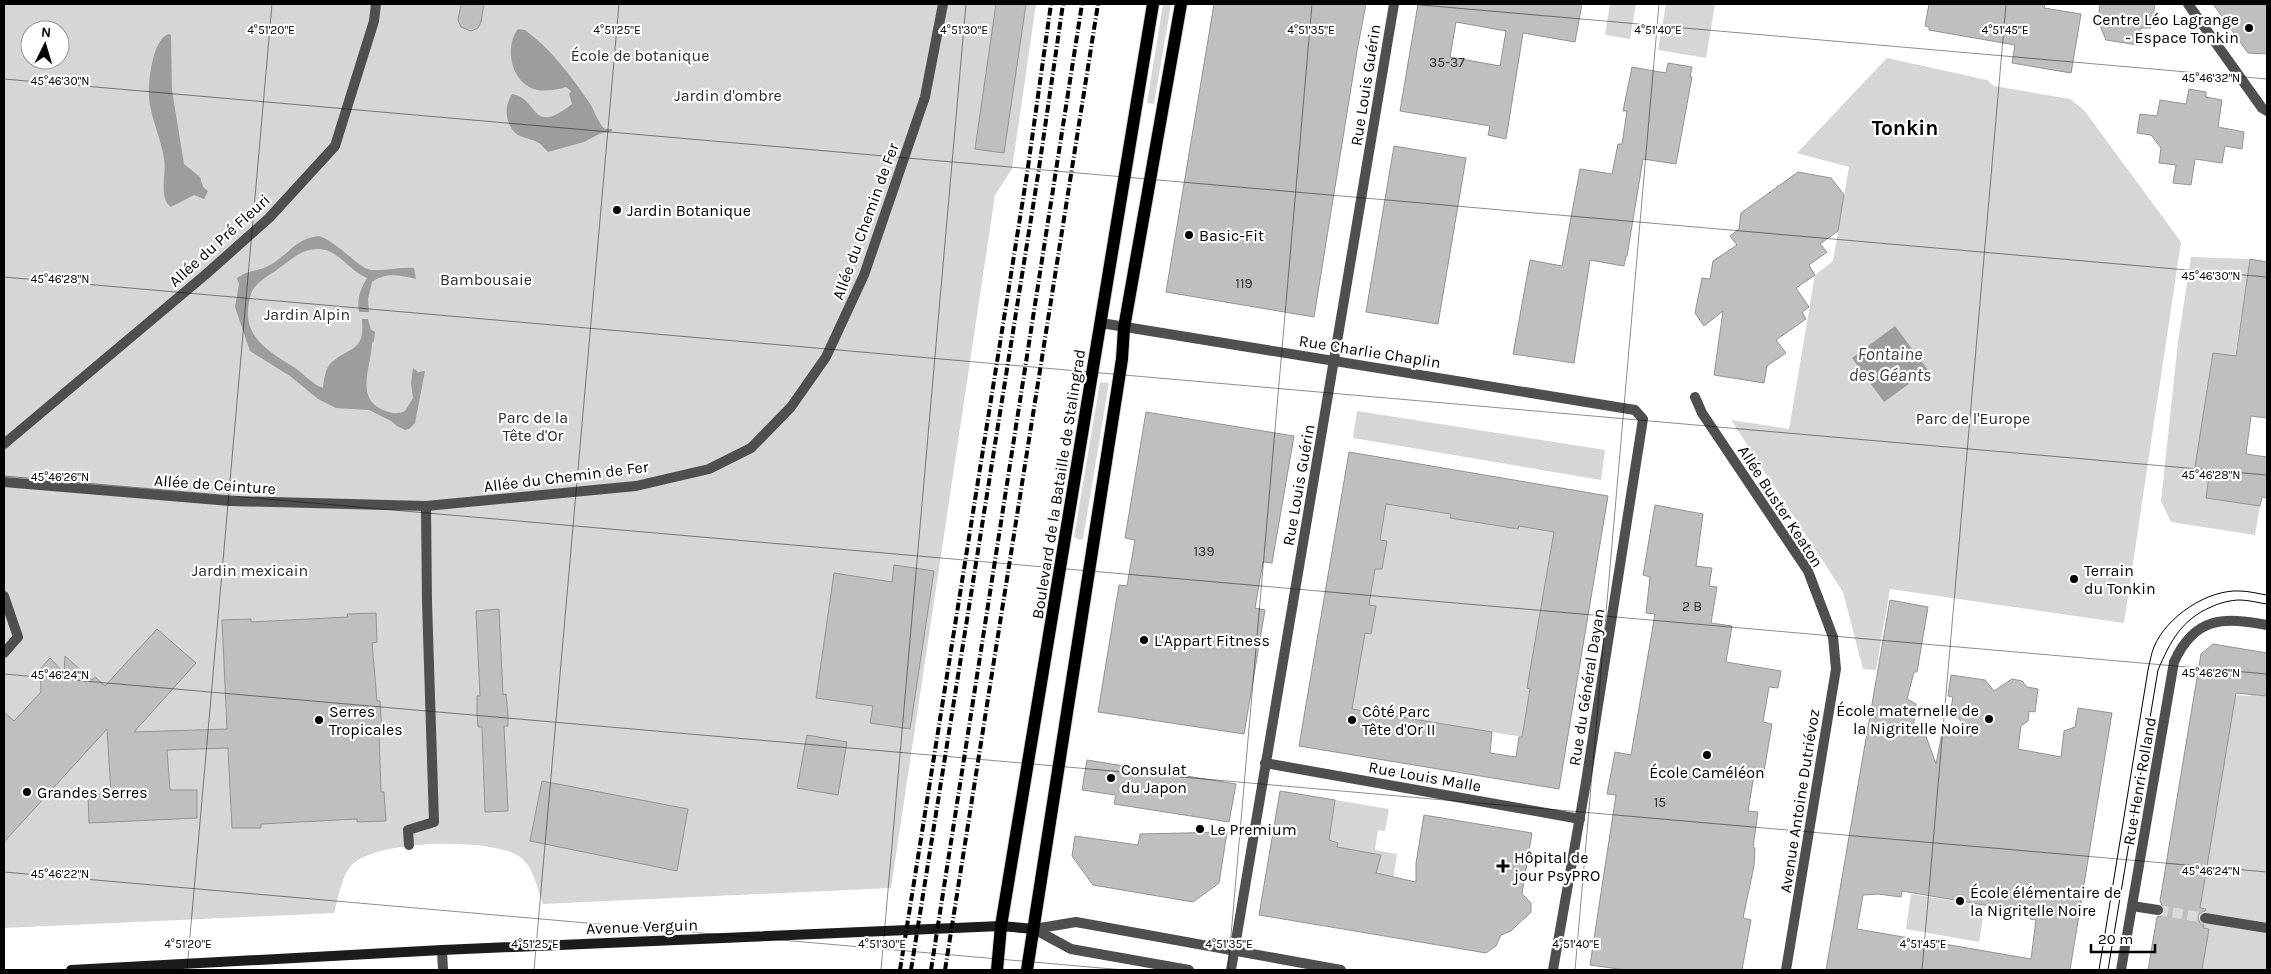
<svg xmlns="http://www.w3.org/2000/svg" width="2271" height="974" font-family="Karla,sans-serif">
  <rect width="100%" height="100%" fill="#fff"/>
  <g fill="#d6d6d6" fill-rule="evenodd">
    <path d="M4,4H1036L1012,169L995,195L891,888L543,904C538,890 533,866 520,857C493,837 371,839 350,867C341,879 338,899 334,913L4,928ZM30,30H60V60H30Z"/>
    <path d="M1163,4H1171L1154,104L1147,103Z"/>
    <path d="M1610,4H1636L1630,39L1605,35Z"/>
    <path d="M1666,4H1715L1706,58L1658,50Z"/>
    <path d="M1887,58L1987,80L1994,86L2070,99L2084,110L2181,242L2124,623L1890,589L1876,670L1863,669L1843,592L1731,420L1789,429L1815,275L1833,261L1849,167L1797,153Z"/>
    <path d="M2191,257L2250,259L2235,356L2213,353L2195,473L2209,476L2206,498L2260,506L2255,535L2171,522L2161,501L2178,342Z"/>
    <path d="M1100,382L1109,383L1083,539L1080,540L1074,537Z"/>
    <path d="M1357,411L1605,450L1601,480L1353,438Z"/>
    <path d="M1386,504L1472,515L1471,522L1518,529L1519,526L1554,532L1528,688L1530,689L1522,737L1352,709Z"/>
    <path d="M2254,693L2267,696V970H2202L2209,929L2203,928L2206,909L2200,908L2235,695L2250,696Z"/>
    <path d="M1335,800L1389,809L1385,831L1378,830L1375,850L1397,854L1392,887L1314,849L1329,840Z"/>
    <path d="M1911,894L1985,906L1979,942L1906,929Z"/>
  </g>
  <g fill="#9d9d9d">
    <path d="M518,29L525,30C551,49 571,76 589,102C595,111 597,122 605,129H612V131L599,134L584,142L548,152C545,149 542,145 539,143C524,135 515,140 508,121C505,110 507,103 512,94C540,99 530,137 572,104L569,94L571,91L566,87C557,90 543,92 534,89C511,81 504,48 518,29Z"/>
    <path d="M168,34L171,35L172,90L184,164L200,177L203,187L208,191L204,199L194,195L171,207C158,198 167,172 164,159C161,138 151,119 149,98C148,82 152,41 168,34Z"/>
    <path d="M319,236C338,242 358,268 371,270C385,271 400,267 414,268L416,279C399,275 386,272 372,282L368,299L369,312H359C357,298 360,290 367,278C349,271 339,250 319,249C304,248 293,258 282,266C273,273 261,279 254,288C250,294 249,301 248,309C245,338 271,353 292,366C302,372 313,385 323,388C324,379 325,368 332,362C351,346 365,352 362,319H368L371,330L375,332L374,341L372,343C372,365 354,398 383,410C391,413 396,415 405,411L413,398L411,383L413,368L418,372L425,371L415,423L409,429L405,430L397,426L391,421L369,410L336,408L318,399L290,376L250,351L235,307L239,284L237,278C246,271 257,271 266,267C287,258 294,238 319,236Z"/>
    <path d="M1895,326L1928,370L1884,402L1852,358Z"/>
  </g>
  <g fill="#bfbfbf" stroke="#939393" fill-rule="evenodd">
    <path d="M461,4H484L481,22L478,28L471,31L461,27L458,20Z"/>
    <path d="M996,4H1026L1004,153L975,149Z"/>
    <path d="M1214,4H1366L1357,51L1314,317L1166,292Z"/>
    <path d="M1418,4H1582L1575,42L1523,33L1506,139L1488,135L1490,126L1400,111ZM1456,22L1506,31L1500,66L1450,57Z"/>
    <path d="M1929,4H2045L2044,8L2081,14L2071,73L2012,63L2015,45L1929,30V27L1925,26Z"/>
    <path d="M2100,4H2155L2151,28H2141L2138,45L2106,40L2098,21Z"/>
    <path d="M2213,4H2267V54L2248,53Z"/>
    <path d="M1668,63L1692,67L1690,77H1692L1676,164L1643,159L1627,256H1626L1624,266L1590,260L1574,363L1513,354L1530,260L1562,266L1580,169L1612,174L1618,144H1622L1627,111H1623L1632,67L1666,73Z"/>
    <path d="M2189,89L2206,92V97L2222,100L2218,127L2244,132L2242,149L2225,146L2222,163L2195,159L2191,185L2173,183L2176,165L2159,163L2161,148L2151,135L2137,133L2140,114L2157,116L2160,100L2186,104Z"/>
    <path d="M1394,146L1466,158L1438,324L1366,312Z"/>
    <path d="M1798,172L1831,178L1844,195L1838,231L1820,244L1827,252L1809,265L1815,275L1796,288L1809,307L1802,312L1806,319L1776,340L1786,353L1767,366L1764,383L1714,375L1723,311L1704,326L1695,313L1702,278L1710,279L1713,261L1737,245L1730,236L1739,229L1741,213Z"/>
    <path d="M2250,259L2267,262V418L2251,416L2246,454L2267,457V498L2262,497L2260,506L2206,498L2209,476L2194,473L2213,353L2236,356Z"/>
    <path d="M1146,412L1294,436L1272,563L1263,562L1255,608L1265,610L1244,734L1098,712L1119,585L1127,586L1135,540L1125,538Z"/>
    <path d="M1349,452L1608,496L1559,789L1299,746ZM1386,504L1451,514L1450,518L1518,529L1519,526L1554,532L1527,688L1530,689L1522,737H1519L1516,757L1490,753L1492,732L1352,709L1365,633L1371,634L1376,606L1369,605L1375,569H1382L1387,541L1380,540Z"/>
    <path d="M1655,505L1703,514L1696,566L1712,568L1709,586L1717,587L1711,623L1732,626L1726,662L1781,671L1778,688L1769,687L1763,722L1772,724L1763,777L1754,775L1748,811L1758,812L1753,847L1755,848L1754,866L1743,918L1751,920L1742,970H1626L1590,965L1616,795L1607,794L1615,752L1631,755L1655,614L1646,613L1650,577L1643,575Z"/>
    <path d="M894,565L934,571L910,729L870,723L873,706L816,698L834,573L892,582Z"/>
    <path d="M1890,600L1928,607L1917,672H1914L1907,699L1916,704L1913,730L1924,731L1936,764L1942,733L1972,736L1951,708L1953,697L1948,696L1951,675L1985,680L1994,691L2012,679L2022,681L2027,687L2038,689L2035,712L2029,711L2028,721L2021,726L2018,749L2061,757L2064,731L2075,727L2078,708L2112,713L2070,970H1826ZM1902,891L2031,913L2030,919L2036,920L2031,959L1857,929L1863,895L1878,894L1901,897Z"/>
    <path d="M499,609L503,695L506,694L508,715V726H504L508,811L485,812L482,727H478L477,713V696H480L476,611Z"/>
    <path d="M376,613L377,642L372,643L377,701H380L382,733H379L381,792H384L386,821L357,822V819L261,824V828H232L228,748L167,750L170,790H197V818L89,823L88,795L111,794L107,729L4,842V712L14,721L41,692L40,669L50,658L64,673L65,656L92,680L95,677L105,686L157,629L196,663L134,732L227,729L222,620L251,619V622L348,617L347,614Z"/>
    <path d="M2213,644L2267,653V696L2236,693L2200,908L2206,909L2205,911L2200,913L2198,917L2200,923L2204,925L2203,928L2209,929L2202,970H2148L2157,917L2161,916L2165,912L2160,901L2201,654Z"/>
    <path d="M807,735L847,742L838,795L797,788Z"/>
    <path d="M1087,760L1236,784L1229,822L1114,804L1116,795L1082,790Z"/>
    <path d="M542,781L688,809L677,871L530,841Z"/>
    <path d="M1280,791L1335,800L1329,840L1338,843L1337,847L1381,855L1376,873L1416,882V863L1424,815L1532,833L1522,894L1531,903V912L1511,931L1501,935L1496,946L1486,953L1259,915Z"/>
    <path d="M1227,832L1219,883L1193,902L1093,885L1072,856L1075,836L1138,845L1140,834Z"/>
  </g>
  <g fill="none" stroke-linecap="round" stroke-linejoin="round">
    <path stroke="#d9d9d9" stroke-width="10" stroke-dasharray="10 5" stroke-linecap="butt" d="M2158,910L2205,918"/>
    <defs>
      <g id="primary">
        <path d="M997,970L1001,926L1153,4"/>
        <path d="M1027,970L1122,359L1124,328L1181,4"/>
      </g>
    </defs>
    <use href="#primary" stroke="#dbdbdb" stroke-width="14"/>
    <g stroke="#4f4f4f" stroke-width="10">
      <path d="M4,444L205,275L269,218L335,146L374,21L376,4"/>
      <path d="M4,482L230,501L426,506L636,486L709,469L751,448L791,407L826,357L864,275L925,97L943,4"/>
      <path d="M4,596L18,637L4,653"/>
      <path d="M409,845L408,830L434,822L427,602L426,506"/>
      <path d="M2132,906L2158,910"/>
      <path d="M2205,918L2267,928"/>
    </g>
    <g stroke="#4f4f4f" stroke-width="10">
      <path d="M2188,4L2262,108L2267,111"/>
      <path d="M1101,323L1635,410L1643,419L1585,788L1553,970"/>
      <path d="M1695,397L1702,413L1808,571L1833,637L1836,669L1786,970"/>
      <path d="M1265,763L1580,819"/>
      <path d="M442,950L443,970"/>
      <path d="M1231,970L1394,4"/>
      <path d="M2121,970L2174,662C2195,616 2224,617 2267,625"/>
    </g>
    <g stroke="#4f4f4f" stroke-width="10">
      <path d="M1034,929L1076,922L1341,970"/>
      <path d="M1034,929L1071,949L1189,970"/>
    </g>
    <path stroke="#1c1c1c" stroke-width="10" d="M71,970L442,950L1001,926L1034,929"/>
    <use href="#primary" stroke="#000" stroke-width="12"/>
    <g stroke="#000" stroke-width="1">
      <path d="M2099,970L2148,670C2150,662 2151,654 2154,647C2166,617 2208,589 2240,591C2249,591 2259,594 2267,595"/>
      <path d="M2108,970L2158,670C2170,642 2181,620 2211,607C2219,603 2231,600 2240,600C2249,600 2259,603 2267,604"/>
    </g>
    <g stroke="#000" stroke-width="4" stroke-dasharray="8 2.5 1 2.5" stroke-linecap="butt">
      <path d="M900,970L1027,174L1051,4"/>
      <path d="M911,970L1038,175L1063,4"/>
      <path d="M931,970L1082,4"/>
      <path d="M945,970L1098,4"/>
    </g>
  </g>
  <path fill="none" stroke="#000" stroke-width="1" stroke-opacity="0.45" d="M1410,4L2267,79M4,79L2267,277M4,277L2267,475M4,476L2267,674M4,674L2267,872M4,872L1124,970M187,970L272,4M534,970L619,4M881,970L966,4M1228,970L1312,4M1575,970L1659,4M1922,970L2006,4"/>
  <g fill="#000" stroke="#fff" stroke-width="2">
    <circle cx="2249" cy="28" r="5"/>
    <circle cx="617" cy="210" r="5"/>
    <circle cx="1189" cy="235" r="5"/>
    <circle cx="2074" cy="579" r="5"/>
    <circle cx="1144" cy="640" r="5"/>
    <circle cx="1989" cy="719" r="5"/>
    <circle cx="319" cy="720" r="5"/>
    <circle cx="1352" cy="720" r="5"/>
    <circle cx="1707" cy="755" r="5"/>
    <circle cx="1111" cy="778" r="5"/>
    <circle cx="27" cy="792" r="5"/>
    <circle cx="1200" cy="829" r="5"/>
    <path d="M1500.5 858.5h5v5h5v5h-5v5h-5v-5h-5v-5h5z"/>
    <circle cx="1960" cy="901" r="5"/>
  </g>
  <g text-anchor="middle" stroke-width="4.5" stroke-linejoin="round" paint-order="stroke">
    <g font-size="14" fill="#303030">
      <text x="1447" y="67">35-37</text>
      <text x="1244" y="288">119</text>
      <text x="1204" y="556">139</text>
      <text x="1692" y="611">2 B</text>
      <text x="1660" y="807">15</text>
    </g>
    <g font-size="16" fill="#000" stroke="#fff" text-anchor="start">
      <text x="2239" y="25" text-anchor="end">Centre Léo Lagrange<tspan x="2239" dy="18">- Espace Tonkin</tspan></text>
      <text x="627" y="216">Jardin Botanique</text>
      <text x="1199" y="241">Basic-Fit</text>
      <text x="2084" y="576">Terrain<tspan x="2084" dy="18">du Tonkin</tspan></text>
      <text x="1154" y="646">L'Appart Fitness</text>
      <text x="1979" y="716" text-anchor="end">École maternelle de<tspan x="1979" dy="18">la Nigritelle Noire</tspan></text>
      <text x="329" y="717">Serres<tspan x="329" dy="18">Tropicales</tspan></text>
      <text x="1362" y="717">Côté Parc<tspan x="1362" dy="18">Tête d'Or II</tspan></text>
      <text x="1121" y="775">Consulat<tspan x="1121" dy="18">du Japon</tspan></text>
      <text x="1707" y="778" text-anchor="middle">École Caméléon</text>
      <text x="37" y="798">Grandes Serres</text>
      <text x="1210" y="835">Le Premium</text>
      <text x="1514" y="863">Hôpital de<tspan x="1514" dy="18">jour PsyPRO</tspan></text>
      <text x="1970" y="898">École élémentaire de<tspan x="1970" dy="18">la Nigritelle Noire</tspan></text>
    </g>
    <g font-size="16" fill="#2d2d2d" stroke="#fff">
      <text x="640" y="61">École de botanique</text>
      <text x="728" y="101">Jardin d'ombre</text>
      <text x="486" y="285">Bambousaie</text>
      <text x="307" y="320">Jardin Alpin</text>
      <text x="533" y="423">Parc de la<tspan x="533" dy="18">Tête d'Or</tspan></text>
      <text x="1973" y="424">Parc de l'Europe</text>
      <text x="250" y="576">Jardin mexicain</text>
    </g>
    <g font-size="16" fill="#000" stroke="#fff">
      <text transform="translate(1365 85) rotate(-81)" y="6">Rue Louis Guérin</text>
      <text transform="translate(865 221) rotate(-70)" y="6">Allée du Chemin de Fer</text>
      <text transform="translate(219 240) rotate(-42)" y="6">Allée du Pré Fleuri</text>
      <text transform="translate(1370 351) rotate(9)" y="6">Rue Charlie Chaplin</text>
      <text transform="translate(566 476) rotate(-7)" y="6">Allée du Chemin de Fer</text>
      <text transform="translate(215 484) rotate(4)" y="6">Allée de Ceinture</text>
      <text transform="translate(1058 484) rotate(-81)" y="6">Boulevard de la Bataille de Stalingrad</text>
      <text transform="translate(1298 485) rotate(-80)" y="6">Rue Louis Guérin</text>
      <text transform="translate(1781 506) rotate(57)" y="6">Allée Buster Keaton</text>
      <text transform="translate(1586 687) rotate(-81)" y="6">Rue du Général Dayan</text>
      <text transform="translate(1425 776) rotate(10)" y="6">Rue Louis Malle</text>
      <text transform="translate(2139 781) rotate(-80)" y="6">Rue Henri Rolland</text>
      <text transform="translate(1799 801) rotate(-81)" y="6">Avenue Antoine Dutriévoz</text>
      <text transform="translate(642 926) rotate(-2)" y="6">Avenue Verguin</text>
    </g>
    <g font-size="18" font-style="italic" fill="#3e3e3e" stroke="#fff">
      <text x="1890" y="360">Fontaine<tspan x="1890" dy="21">des Géants</tspan></text>
    </g>
    <g font-size="21" font-weight="bold" fill="#000" stroke="#fff">
      <text x="1905" y="135">Tonkin</text>
    </g>
  </g>
  <g font-size="12" text-anchor="middle" fill="#000" stroke="#fff" stroke-width="4.5" stroke-linejoin="round" paint-order="stroke">
    <text x="271" y="34">4°51'20"E</text>
    <text x="617" y="34">4°51'25"E</text>
    <text x="964" y="34">4°51'30"E</text>
    <text x="1311" y="34">4°51'35"E</text>
    <text x="1658" y="34">4°51'40"E</text>
    <text x="2005" y="34">4°51'45"E</text>
    <text x="2211" y="82">45°46'32"N</text>
    <text x="60" y="85">45°46'30"N</text>
    <text x="2211" y="280">45°46'30"N</text>
    <text x="60" y="283">45°46'28"N</text>
    <text x="2211" y="479">45°46'28"N</text>
    <text x="60" y="481">45°46'26"N</text>
    <text x="2211" y="677">45°46'26"N</text>
    <text x="60" y="679">45°46'24"N</text>
    <text x="2211" y="875">45°46'24"N</text>
    <text x="60" y="878">45°46'22"N</text>
    <text x="188" y="948">4°51'20"E</text>
    <text x="535" y="948">4°51'25"E</text>
    <text x="882" y="948">4°51'30"E</text>
    <text x="1229" y="948">4°51'35"E</text>
    <text x="1576" y="948">4°51'40"E</text>
    <text x="1923" y="948">4°51'45"E</text>
  </g>
  <rect width="2271" height="974" fill="none" stroke="#000000" stroke-width="10"/>
  <g transform="translate(45 45) rotate(5)"><circle r="24" fill="#ffffff" stroke="#999999"/>
  <path d="M0-4L9 19L0 12L-9 19Z" fill="#000000"/>
  <text y="-8" font-size="14" font-weight="bold" text-anchor="middle" fill="#000000">N</text>
  </g>
  <path d="M2091 944v8h64v-8" fill="none" stroke="#000000" stroke-width="2.5"/>
  <text x="2098" y="944" font-size="15" fill="#000000" stroke="#ffffff" stroke-width="4" paint-order="stroke">20 m</text>
</svg>
